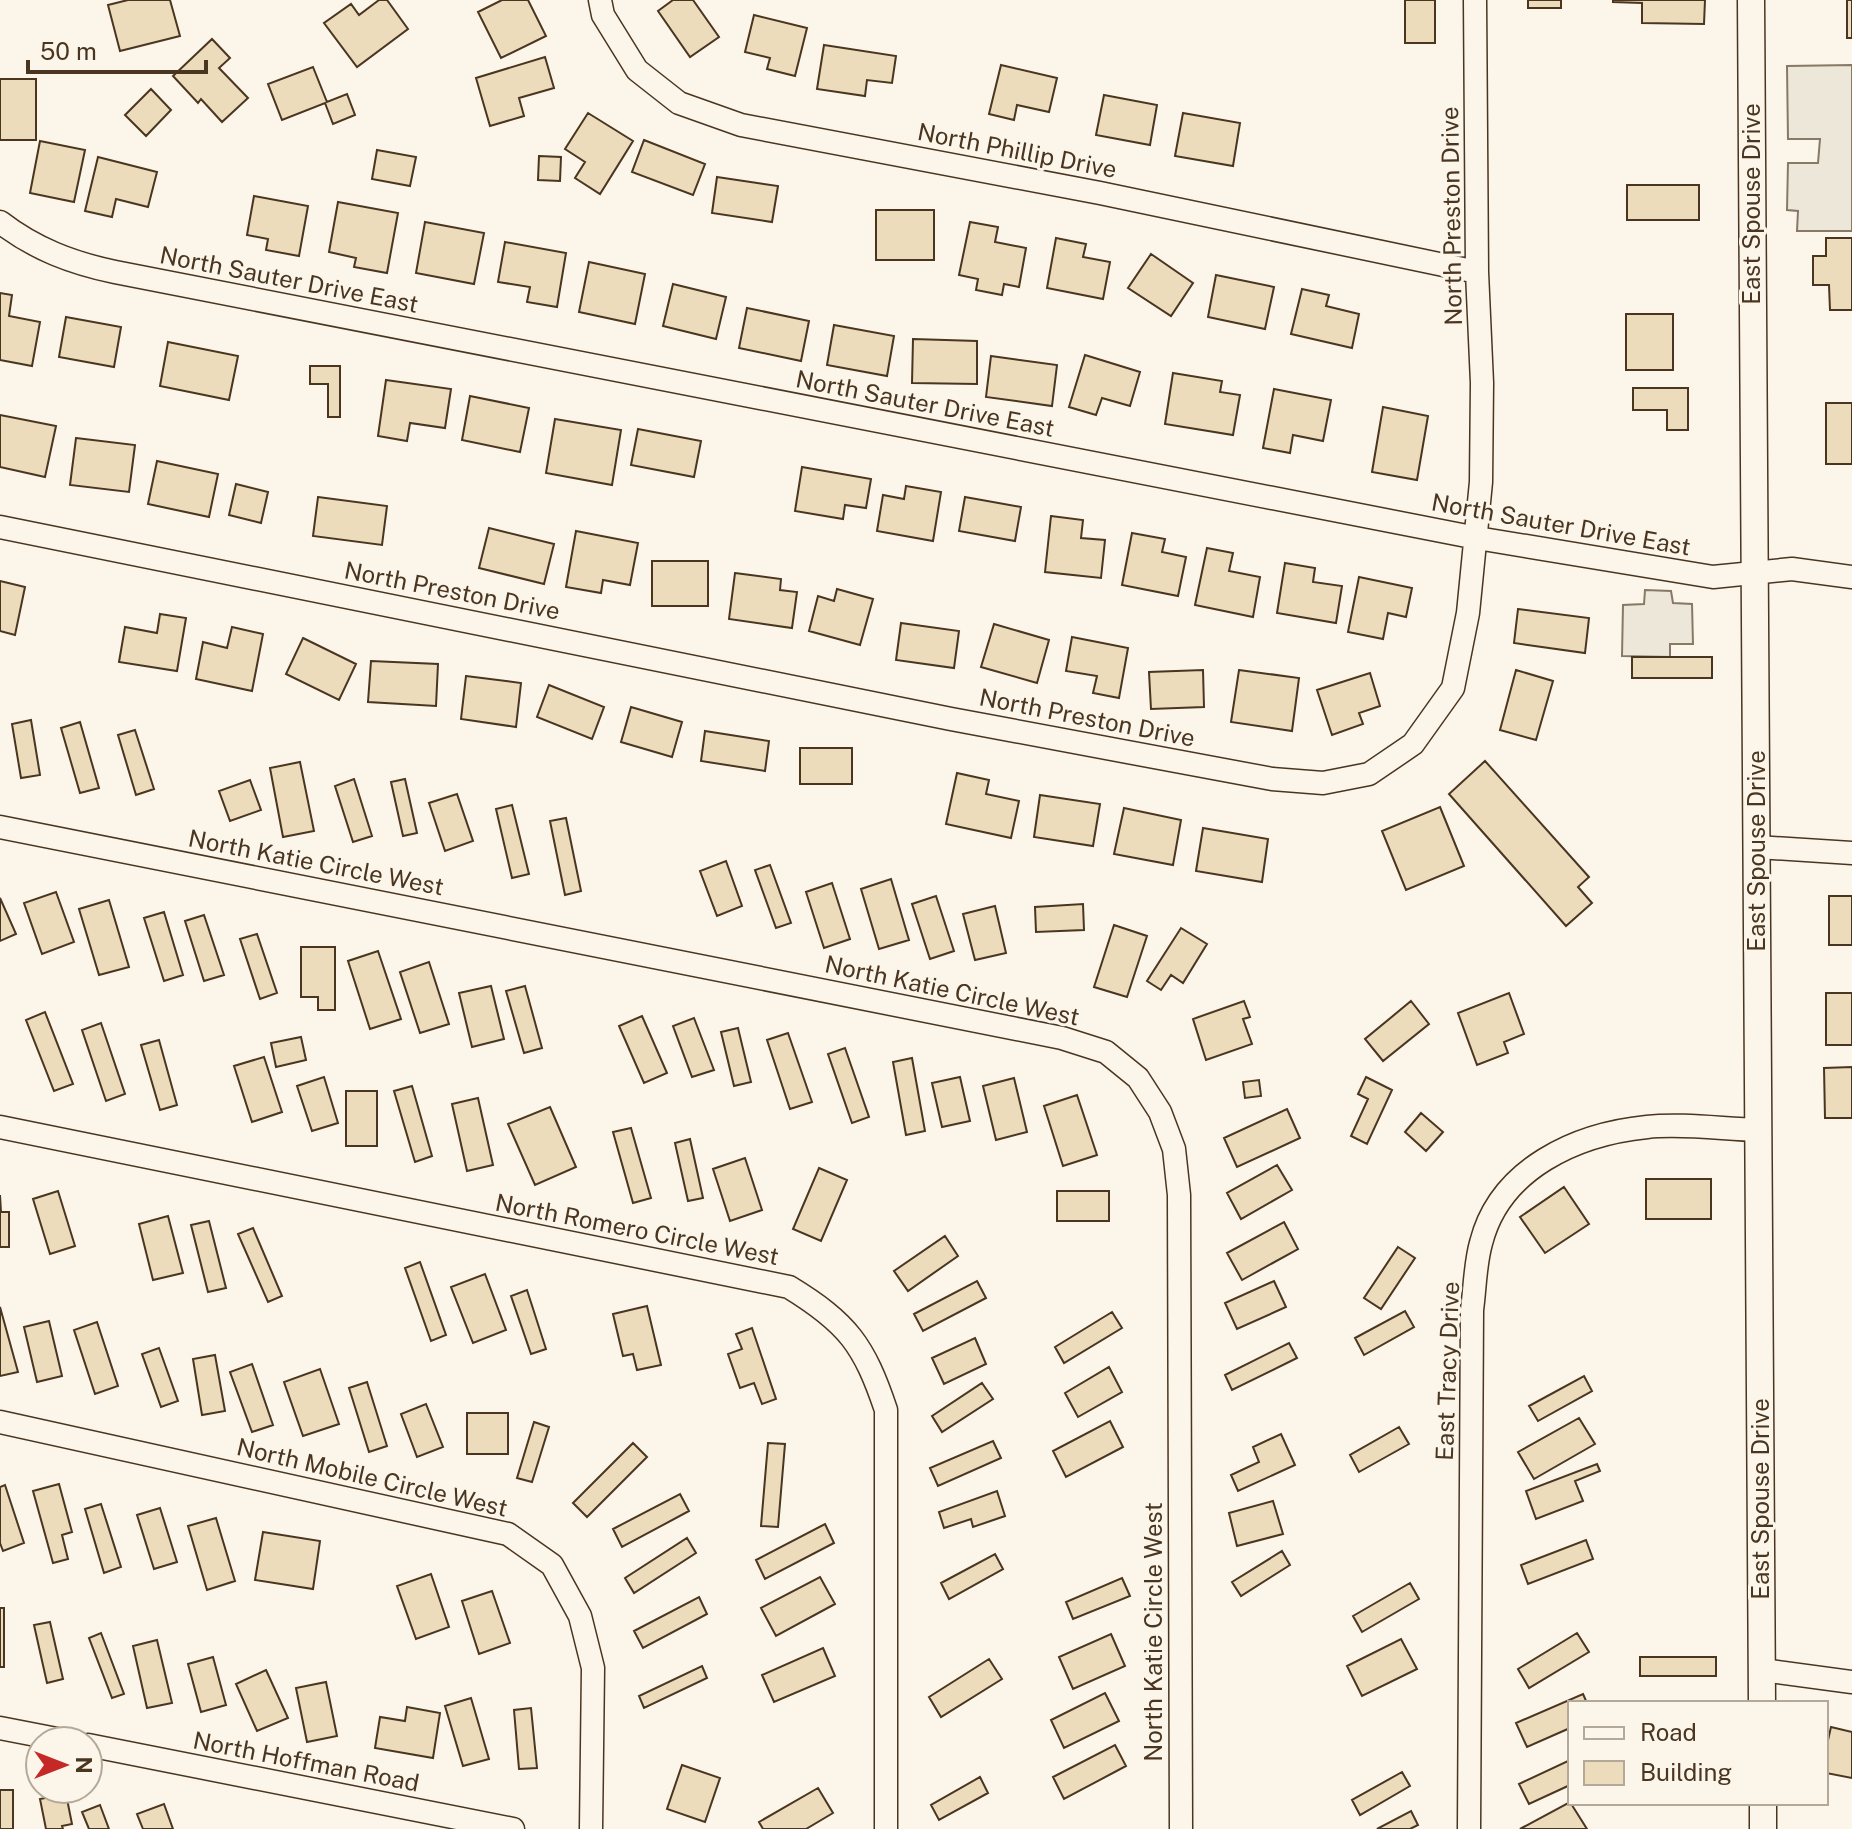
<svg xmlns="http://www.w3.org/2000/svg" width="1852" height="1829" font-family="'Public Sans',sans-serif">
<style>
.parking{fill:#ede7d9;stroke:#887966;stroke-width:2}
.building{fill:#ecdcbc;stroke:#4a3520;stroke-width:2}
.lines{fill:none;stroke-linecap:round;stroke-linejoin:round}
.minor-casing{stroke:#4a3520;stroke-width:25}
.tertiary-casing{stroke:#4a3520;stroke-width:29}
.minor{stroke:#fbf6e9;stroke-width:22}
.tertiary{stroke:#fbf6e9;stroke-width:26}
.labels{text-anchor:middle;stroke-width:6;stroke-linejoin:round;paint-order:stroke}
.street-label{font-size:24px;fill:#4a3520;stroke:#fbf6e9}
</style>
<rect width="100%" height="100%" fill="#fbf6e9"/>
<path class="parking" d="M1852,65V231H1797L1798,211L1787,210L1788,163H1818L1820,139H1788L1787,66Z
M1645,590L1671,591L1673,603L1692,604L1693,644H1670V657L1622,656L1623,605L1644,604Z"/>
<path class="building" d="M128,0H170L180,36L120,51L108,5Z
M379,0H387L408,29L357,67L324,23L351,4L359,15Z
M502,0H528L546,36L501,58L478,12Z
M673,0H693L719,37L690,57L658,11Z
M1405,0H1435V43H1405Z
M1528,0H1561V8H1528Z
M1613,0H1705L1704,24L1642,23V3L1613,2Z
M1847,0H1852V38H1847Z
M754,15L807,28L795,76L767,69L770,58L745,52Z
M212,39L230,58L219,68L248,98L222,122L201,99L198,103L173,76Z
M824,45L896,56L892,83L867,80L865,96L817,89Z
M545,57L554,88L519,98L524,116L490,126L476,78Z
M1001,65L1057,78L1049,112L1017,105L1014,120L989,114Z
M313,67L327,102L347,94L355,115L333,124L325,103L282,120L268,84Z
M0,79H36V140H0Z
M151,89L171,110L146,136L125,115Z
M1104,95L1157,105L1150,145L1096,135Z
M588,113L633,141L600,194L575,178L585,162L565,149Z
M1183,113L1240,123L1233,166L1175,156Z
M644,140L705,164L693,195L632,172Z
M40,141L85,150L74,202L30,193Z
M377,150L416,157L410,186L372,179Z
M539,156L561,157L560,181L538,180Z
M98,157L157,172L148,207L116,199L112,217L85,211Z
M717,177L778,186L772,222L712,213Z
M1627,185H1699V220H1627Z
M254,196L308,206L299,256L266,250L268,239L247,235Z
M338,202L398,213L387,273L354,267L356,258L329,252Z
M876,210H934V260H876Z
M425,222L484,233L474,284L416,273Z
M970,222L998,227L995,242L1026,248L1019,287L1004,284L1002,295L976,290L978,279L959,275Z
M1056,238L1086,244L1083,257L1110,262L1103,299L1047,288Z
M1826,238H1852V310H1830L1829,285H1813V256H1826Z
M505,242L566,253L557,307L527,302L530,287L498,282Z
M1151,254L1193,283L1171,316L1128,288Z
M589,262L645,274L635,324L579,312Z
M1216,275L1274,287L1265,329L1208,317Z
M673,284L726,297L716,339L663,326Z
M1302,289L1329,295L1326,306L1359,314L1352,348L1291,334Z
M0,293L12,295L9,316L40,322L32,366L0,360Z
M747,308L809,321L801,361L739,348Z
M1626,314H1673V370H1626Z
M66,317L121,327L114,367L59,357Z
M834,325L894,336L887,376L827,365Z
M913,339L977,341V384L912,383Z
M168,342L238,356L229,400L160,386Z
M1085,355L1140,372L1130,406L1102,398L1096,415L1069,407Z
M991,356L1057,365L1052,406L986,397Z
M310,366H340V417H328V384H310Z
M1173,373L1222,381L1220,392L1240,395L1233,435L1165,424Z
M386,380L451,389L445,428L410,423L407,441L378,436Z
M1633,388H1688V430H1667V410H1633Z
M1274,389L1331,400L1323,441L1293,435L1290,453L1263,448Z
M470,396L529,408L520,452L462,440Z
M1826,403H1852V464H1826Z
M1383,407L1428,416L1417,480L1372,472Z
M0,415L56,426L45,477L0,467Z
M555,419L621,430L612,485L546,473Z
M638,429L701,441L694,477L631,465Z
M76,438L135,445L129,492L70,485Z
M157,461L218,474L209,517L148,504Z
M802,467L871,479L866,508L845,505L843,519L795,511Z
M236,484L268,492L261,523L229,515Z
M906,486L941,492L933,541L877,531L883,495L904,499Z
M318,497L387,506L382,545L313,536Z
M965,497L1021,507L1015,541L959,531Z
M1051,516L1083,520L1081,538L1105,540L1101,578L1045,572Z
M489,528L554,544L544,584L479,568Z
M576,531L638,543L630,585L603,580L601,593L566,587Z
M1132,533L1165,539L1162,552L1186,557L1178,596L1122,585Z
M1207,548L1233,553L1229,571L1260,577L1253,617L1195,605Z
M652,561H708V606H652Z
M1285,563L1315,568L1313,582L1342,586L1336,623L1277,613Z
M735,573L781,579L780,590L797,592L792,628L729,619Z
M1359,577L1412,588L1406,617L1388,613L1383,639L1348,632Z
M0,581L25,587L15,635L0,631Z
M837,589L873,599L860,645L809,631L818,596L834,601Z
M1518,609L1589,618L1585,653L1514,643Z
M160,614L186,618L177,671L119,662L125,627L157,633Z
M901,623L959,631L954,668L896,660Z
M994,624L1049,640L1037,683L981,667Z
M232,627L263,634L252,691L196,679L203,642L227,648Z
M1072,637L1128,648L1119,698L1093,693L1097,676L1066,671Z
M303,638L356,664L339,700L286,674Z
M1632,657H1712V678H1632Z
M371,661L438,664L436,706L368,702Z
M1203,670L1204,707L1151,709L1149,672Z
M1239,670L1299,678L1292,731L1231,722Z
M1516,670L1553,681L1536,740L1500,730Z
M1370,673L1380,706L1359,713L1363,724L1332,735L1317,690Z
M466,676L521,683L516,727L461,719Z
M549,685L604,707L592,739L537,717Z
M631,707L682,722L672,757L621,742Z
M31,720L40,775L21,778L12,724Z
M80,722L99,788L80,793L61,728Z
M135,730L154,789L136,795L118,735Z
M705,731L769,741L765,771L701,761Z
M800,748H852V784H800Z
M1485,761L1589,877L1578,887L1592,903L1566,926L1449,794Z
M300,762L314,831L283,837L270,768Z
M957,773L989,780L986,794L1019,801L1011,838L946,824Z
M354,779L372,836L353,842L335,786Z
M405,779L417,833L403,836L391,782Z
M250,780L261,810L230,821L219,791Z
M457,794L473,841L445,851L429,803Z
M1040,795L1100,804L1093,846L1034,837Z
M512,805L529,874L512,878L496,809Z
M1440,807L1464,866L1406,890L1382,831Z
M1124,808L1181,820L1173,865L1114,854Z
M566,818L581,891L565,895L550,821Z
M1203,828L1268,839L1262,882L1196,871Z
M726,861L742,906L717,916L700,871Z
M770,865L791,923L776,928L755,870Z
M891,879L909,940L879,949L861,889Z
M832,883L850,939L824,948L806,892Z
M56,892L74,942L42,954L24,903Z
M936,896L954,951L930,959L912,904Z
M1829,896H1852V945H1829Z
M0,898L16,934L0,941Z
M109,900L129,967L99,975L79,909Z
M1083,904L1084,930L1036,932L1035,907Z
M995,906L1006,953L975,960L963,914Z
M164,912L183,975L164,981L144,918Z
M204,915L224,975L204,981L185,921Z
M1114,925L1147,936L1127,997L1094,987Z
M1181,928L1207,944L1183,983L1171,975L1161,990L1147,981Z
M257,934L277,993L260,999L240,939Z
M301,947H335V1010H318V997H301Z
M378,951L401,1019L370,1029L348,961Z
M429,962L449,1024L420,1033L400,972Z
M491,986L504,1039L472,1047L459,993Z
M525,986L542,1048L524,1053L506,991Z
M1509,993L1524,1034L1504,1042L1508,1053L1477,1065L1458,1013Z
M1826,993H1852V1045H1826Z
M1244,1001L1250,1017L1243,1019L1252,1044L1206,1060L1193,1019Z
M1411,1001L1429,1024L1383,1061L1365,1039Z
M45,1012L73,1084L54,1091L26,1020Z
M642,1016L667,1073L644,1083L619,1026Z
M694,1018L714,1070L692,1077L673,1026Z
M101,1023L125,1094L106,1101L82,1030Z
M738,1028L751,1082L734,1086L721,1032Z
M788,1033L812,1102L790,1109L767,1040Z
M301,1037L306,1060L276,1067L271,1043Z
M159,1040L177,1105L160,1110L141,1045Z
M845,1048L869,1117L852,1123L828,1054Z
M264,1057L282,1112L252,1122L234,1066Z
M912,1058L925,1131L906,1135L893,1062Z
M1852,1067V1118H1825L1824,1068Z
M324,1077L338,1123L312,1131L297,1086Z
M960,1077L970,1121L942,1127L932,1083Z
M1366,1077L1392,1090L1367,1144L1351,1136L1368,1099L1358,1094Z
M1014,1078L1027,1132L996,1140L983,1086Z
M1259,1080L1261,1096L1245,1098L1243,1082Z
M412,1086L432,1156L415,1162L394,1091Z
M346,1091H377V1146H346Z
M1077,1095L1097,1155L1063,1166L1044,1106Z
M478,1098L493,1165L467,1171L452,1104Z
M550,1107L576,1167L535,1185L508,1124Z
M1287,1109L1300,1138L1237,1167L1224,1138Z
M1421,1113L1443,1132L1426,1151L1405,1132Z
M631,1128L651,1198L633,1203L613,1132Z
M690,1139L703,1198L688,1201L675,1143Z
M745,1158L762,1210L730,1221L713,1169Z
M1277,1165L1292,1190L1241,1219L1227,1193Z
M819,1168L847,1180L821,1241L793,1229Z
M1646,1179H1711V1219H1646Z
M1564,1187L1589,1224L1545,1253L1520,1217Z
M58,1191L75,1246L50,1254L33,1199Z
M1057,1191H1109V1221H1057Z
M0,1195L1,1212H9V1247H0Z
M168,1216L183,1273L153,1280L139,1224Z
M209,1221L226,1288L208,1292L191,1225Z
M1284,1222L1298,1249L1242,1280L1227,1253Z
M253,1228L282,1296L268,1302L238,1234Z
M945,1236L958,1256L908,1291L894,1271Z
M1398,1247L1415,1258L1381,1309L1364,1298Z
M420,1262L446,1335L431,1341L405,1268Z
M485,1274L506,1330L473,1343L451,1287Z
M977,1281L986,1298L923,1331L914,1314Z
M1274,1281L1286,1307L1237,1329L1225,1303Z
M527,1290L546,1349L531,1354L511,1296Z
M647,1306L661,1365L637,1370L633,1354L623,1356L613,1314Z
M0,1307L18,1372L0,1376Z
M1405,1311L1414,1327L1364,1355L1355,1338Z
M1112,1312L1122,1328L1064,1363L1055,1347Z
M49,1321L62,1376L37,1382L24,1327Z
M97,1322L118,1386L95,1394L74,1330Z
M752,1328L776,1399L762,1404L754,1383L740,1388L728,1354L742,1349L736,1334Z
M975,1338L986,1364L944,1384L932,1358Z
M1289,1343L1297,1358L1232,1390L1225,1375Z
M159,1348L178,1401L161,1407L142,1354Z
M215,1355L225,1411L202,1415L193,1359Z
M252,1364L273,1425L252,1432L230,1372Z
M1109,1367L1122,1392L1078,1417L1065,1393Z
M320,1369L339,1424L303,1436L284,1382Z
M1584,1376L1592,1391L1538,1421L1529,1406Z
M367,1382L387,1446L369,1452L349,1388Z
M982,1383L993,1399L942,1432L932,1416Z
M426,1404L443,1447L417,1457L401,1414Z
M467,1413H508V1454H467Z
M1579,1418L1595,1444L1534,1479L1518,1452Z
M1110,1421L1123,1447L1066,1477L1053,1451Z
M534,1422L549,1427L532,1482L517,1478Z
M1399,1427L1409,1444L1359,1472L1350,1455Z
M1281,1434L1295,1465L1238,1491L1231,1475L1259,1462L1253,1447Z
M993,1441L1001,1458L938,1486L930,1468Z
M633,1443L647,1457L587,1517L573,1503Z
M768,1443L785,1444L778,1527L761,1526Z
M1597,1464L1600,1471L1575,1481L1583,1501L1536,1519L1526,1491Z
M59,1484L72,1532L62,1535L68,1559L53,1563L33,1491Z
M5,1485L24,1543L3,1551L0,1543V1487Z
M997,1491L1005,1516L973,1527L971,1519L944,1528L939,1512Z
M680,1494L689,1511L622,1547L613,1529Z
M1273,1501L1283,1534L1237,1546L1229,1513Z
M101,1504L121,1567L104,1573L85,1509Z
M160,1508L177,1562L154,1569L137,1515Z
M216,1518L235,1581L207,1590L188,1526Z
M825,1524L834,1543L765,1579L756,1560Z
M263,1532L320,1541L313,1589L255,1580Z
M687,1538L696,1553L634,1593L625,1578Z
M1586,1540L1593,1559L1528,1584L1521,1565Z
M1282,1551L1290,1565L1241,1596L1232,1582Z
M995,1554L1003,1569L949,1599L941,1583Z
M431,1574L449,1627L416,1639L397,1586Z
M820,1577L835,1604L776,1636L761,1608Z
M1122,1578L1130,1596L1073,1619L1066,1602Z
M1410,1583L1419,1599L1362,1632L1353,1616Z
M492,1591L510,1643L479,1654L462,1601Z
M699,1597L707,1614L643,1648L634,1631Z
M0,1608H4V1667H0Z
M50,1622L63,1679L47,1683L34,1625Z
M101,1633L124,1694L112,1698L89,1638Z
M1577,1633L1589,1652L1529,1688L1518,1669Z
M1111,1634L1125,1666L1073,1689L1059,1657Z
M1401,1639L1417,1669L1362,1696L1347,1666Z
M157,1640L172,1703L147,1708L133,1646Z
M823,1648L835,1676L774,1702L762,1675Z
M213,1657L226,1705L201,1712L188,1664Z
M1640,1657H1716V1676H1640Z
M989,1659L1002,1679L941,1717L929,1697Z
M702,1666L707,1678L644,1708L639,1696Z
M266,1670L288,1718L257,1731L236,1684Z
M326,1682L337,1736L307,1742L296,1688Z
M1105,1693L1119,1721L1064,1748L1051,1720Z
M1583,1694L1587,1703H1570V1728L1527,1747L1516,1723Z
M471,1698L489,1759L463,1766L445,1706Z
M407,1707L440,1713L433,1758L375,1748L380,1717L405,1721Z
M531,1708L537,1768L519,1769L514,1710Z
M1831,1727L1852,1732V1778L1826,1773V1749Z
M1115,1745L1126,1766L1064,1799L1053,1777Z
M1570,1760V1785L1529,1804L1519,1784Z
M682,1765L720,1778L705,1822L667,1809Z
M1402,1772L1410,1786L1360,1815L1352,1800Z
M980,1777L988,1793L939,1820L931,1805Z
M818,1788L833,1813L806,1829H763L759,1822Z
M0,1790H13V1829H0Z
M66,1794L72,1824L62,1826L63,1829H46L40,1799Z
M1570,1802L1587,1829H1520Z
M164,1804L173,1829H143L137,1814Z
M100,1805L109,1829H89L82,1812Z
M1411,1811L1418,1825L1410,1829H1377Z"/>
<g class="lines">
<defs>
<path id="minor" d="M600,0L603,15L637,70L679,103L741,125L1100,193L1477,272
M0,222C35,249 72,263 115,272L1477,538L1713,577L1792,569L1852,577
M0,527L951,719L1272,779L1323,783L1369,774L1413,744L1453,688L1468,613L1481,482L1482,383L1477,272L1475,0
M0,827L1062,1038L1106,1052L1138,1078L1160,1112L1174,1149L1179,1195L1181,1829
M1757,847L1852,853
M0,1127L789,1287C848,1323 864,1345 886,1410V1829
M0,1422L508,1534L552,1565L580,1616L593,1668L591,1829
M1762,1670L1852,1682
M0,1728L67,1741
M88,1745L513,1829
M1469,1829L1472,1310C1475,1288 1475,1264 1481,1243C1500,1168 1577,1134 1647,1127C1681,1123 1723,1129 1758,1130"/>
<path id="tertiary" d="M1751,0L1762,1703
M1763,1803V1829"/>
</defs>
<use href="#minor" class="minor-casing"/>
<use href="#tertiary" class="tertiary-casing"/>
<use href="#minor" class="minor"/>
<use href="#tertiary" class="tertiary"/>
</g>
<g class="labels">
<g class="street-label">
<text transform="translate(1017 151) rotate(11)" y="8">North Phillip Drive</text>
<text transform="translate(1752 204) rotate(-90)" y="8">East Spouse Drive</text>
<text transform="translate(1452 216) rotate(-91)" y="8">North Preston Drive</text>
<text transform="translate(289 280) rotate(11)" y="8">North Sauter Drive East</text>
<text transform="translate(925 404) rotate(11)" y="8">North Sauter Drive East</text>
<text transform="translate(1561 525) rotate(10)" y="8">North Sauter Drive East</text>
<text transform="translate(452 591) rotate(11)" y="8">North Preston Drive</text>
<text transform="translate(1087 718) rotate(11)" y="8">North Preston Drive</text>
<text transform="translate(1757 851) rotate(-90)" y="8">East Spouse Drive</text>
<text transform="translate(316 863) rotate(11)" y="8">North Katie Circle West</text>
<text transform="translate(952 991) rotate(12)" y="8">North Katie Circle West</text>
<text transform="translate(637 1230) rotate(11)" y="8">North Romero Circle West</text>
<text transform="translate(1448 1371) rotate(-88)" y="8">East Tracy Drive</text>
<text transform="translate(372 1478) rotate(13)" y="8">North Mobile Circle West</text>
<text transform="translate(1761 1499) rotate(-90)" y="8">East Spouse Drive</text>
<text transform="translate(1154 1632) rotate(-90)" y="8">North Katie Circle West</text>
<text transform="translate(306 1762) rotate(11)" y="8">North Hoffman Road</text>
</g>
</g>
<rect x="1568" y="1701" width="260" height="104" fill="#fbf6e9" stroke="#b4a999" stroke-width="2"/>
<rect x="1584" y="1727" width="40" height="12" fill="#fbf6e9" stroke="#b4a999" stroke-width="2"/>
<text x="1640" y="1741" font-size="24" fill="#4a3520">Road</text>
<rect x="1584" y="1761" width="40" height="24" fill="#ecdcbc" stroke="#b4a999" stroke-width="2"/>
<text x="1640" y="1781" font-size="24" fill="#4a3520">Building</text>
<g transform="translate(64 1765) rotate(90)"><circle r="38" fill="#fbf6e9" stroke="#b4a999" stroke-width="2"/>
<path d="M0-6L14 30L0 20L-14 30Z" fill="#c62828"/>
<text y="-12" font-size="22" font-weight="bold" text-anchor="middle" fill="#4a3520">N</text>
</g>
<path d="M28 60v12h178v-12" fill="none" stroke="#4a3520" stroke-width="4"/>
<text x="40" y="60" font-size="24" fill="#4a3520" stroke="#fbf6e9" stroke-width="6" paint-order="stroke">50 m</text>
</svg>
